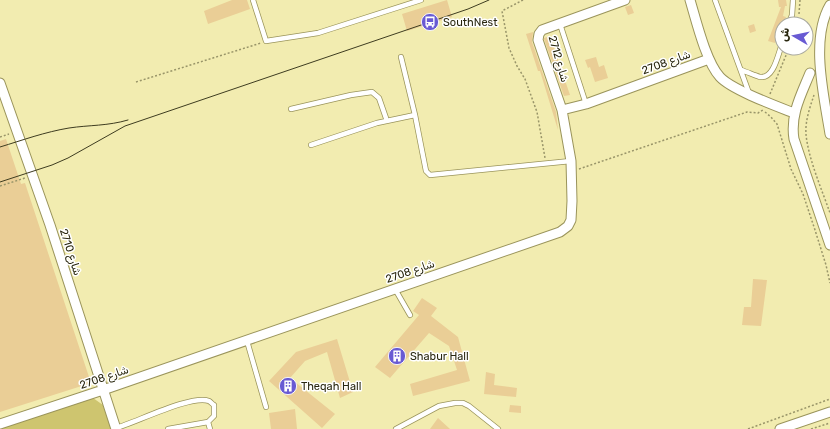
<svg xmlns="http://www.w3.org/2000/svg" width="830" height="429" font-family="Rubik,'Noto Sans Arabic',sans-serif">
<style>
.green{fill:#cec56f}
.building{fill:#eace96}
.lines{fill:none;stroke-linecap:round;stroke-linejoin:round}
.service-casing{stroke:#9a945b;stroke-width:6}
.minor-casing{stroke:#9a945b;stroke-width:11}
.path{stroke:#999569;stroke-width:1.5;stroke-dasharray:2 2;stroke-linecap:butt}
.service{stroke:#fff;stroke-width:4.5}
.minor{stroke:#fff;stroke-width:9}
.tram{stroke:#3e3c20;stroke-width:1}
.labels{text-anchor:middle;stroke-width:3;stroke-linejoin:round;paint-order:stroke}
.poi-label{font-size:11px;fill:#29270f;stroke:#fff;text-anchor:start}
.street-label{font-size:11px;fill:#29270f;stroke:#fff}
</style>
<rect width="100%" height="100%" fill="#f2ecb0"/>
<path class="green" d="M93,398L103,405L111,429H0L87,399Z"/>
<path class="building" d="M232,0H247L250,9L208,24L204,11Z
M447,0L452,17L407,31L402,14Z
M778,0H786L787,6H785L783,16L786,17L784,23L781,22L775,43L768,41L781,7H779Z
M631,5L634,13L628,15L625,7Z
M754,24L756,31L750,33L748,26Z
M533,32L532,42L556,112L558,130L540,71H538L526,34Z
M550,36L570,95L564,96L544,39V38Z
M596,57L599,67L604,65L608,78L595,82L590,67L588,68L585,60Z
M6,139L21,184L25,183L91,383L0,412V141Z
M753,279L767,280L761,326L742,325L744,307H751Z
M422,298L437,308L431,316L458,337L470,381L413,396L410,384L457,370L449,346L429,333L390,378L375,367L419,315L413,311Z
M337,339L353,392L340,398L327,352L305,361L290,378L335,414L322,428L269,381L296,352Z
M486,372L495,374L494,385L517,388L516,397L484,394Z
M510,405L521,406V413L509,412Z
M295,409L297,429H271L269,413Z
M438,418L450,429H430Z"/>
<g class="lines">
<defs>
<path id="service" d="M253,0L266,41L318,33L421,0
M715,0L749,93
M560,24L586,104
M789,24L792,15L793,0
M401,57L415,115L426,171L430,175L571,161
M741,70C747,72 754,75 760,77C774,79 778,54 782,44
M291,109L351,95L372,92L379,98L387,121
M311,145L377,123L415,115
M395,289L410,315
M247,341L266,407
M208,422L210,429
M116,428C135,423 192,394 209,401C211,402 212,404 214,405V416L208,422L168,429
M396,429L439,406L455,403H463L469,406L498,429"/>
<path id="minor" d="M690,0C696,20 706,62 720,77C732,90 776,106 794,113
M830,5C810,39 824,96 830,134
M810,73C801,95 790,115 794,139L830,245
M0,83L50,225L116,429
M562,110L586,104L709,59
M0,424L103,390L560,232L568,226L571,220L572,201L571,161L562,110L538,40L539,34L542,30L625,0
M780,429L830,412"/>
</defs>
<use href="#service" class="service-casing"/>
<use href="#minor" class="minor-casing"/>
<path class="path" d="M523,0L502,11L509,48L517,66L525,79L537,112L545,158
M799,14L800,0
M136,82L261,43
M770,94L789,48
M814,95C810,107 805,121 806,134C808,158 822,190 830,213
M765,112L771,117L777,124L791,169L803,194L815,230L826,265L830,283
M0,137L9,134
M579,169L747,112L758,113L763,110
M0,186L25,178
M748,429L830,399
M811,429L830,423"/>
<use href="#service" class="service"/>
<use href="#minor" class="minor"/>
<path class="tram" d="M0,147C23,140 45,132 69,128C89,125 108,126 128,120
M0,182L52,165L68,158L125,126L468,9L489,0"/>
</g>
<defs>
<symbol id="bus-disc" viewBox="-11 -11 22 22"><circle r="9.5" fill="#685ad3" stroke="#fff"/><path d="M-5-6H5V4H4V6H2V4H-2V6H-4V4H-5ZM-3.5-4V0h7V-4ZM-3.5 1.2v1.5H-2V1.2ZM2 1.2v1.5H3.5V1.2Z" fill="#fff"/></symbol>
<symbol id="building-disc" viewBox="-11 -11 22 22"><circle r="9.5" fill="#685ad3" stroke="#fff"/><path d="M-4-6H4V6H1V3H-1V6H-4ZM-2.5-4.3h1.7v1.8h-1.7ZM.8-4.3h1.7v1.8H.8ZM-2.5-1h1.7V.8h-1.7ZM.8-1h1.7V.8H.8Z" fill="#fff"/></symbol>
</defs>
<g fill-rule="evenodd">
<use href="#bus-disc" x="420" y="12" width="20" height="20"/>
<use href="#building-disc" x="387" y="346" width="20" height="20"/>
<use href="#building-disc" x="278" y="376" width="20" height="20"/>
</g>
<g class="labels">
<g class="poi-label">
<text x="443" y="26">SouthNest</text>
<text x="410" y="360">Shabur Hall</text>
<text x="301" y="390">Theqah Hall</text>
</g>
<g class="street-label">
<text transform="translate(559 59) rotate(74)" y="4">شارع 2712</text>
<text transform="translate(666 62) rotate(-20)" y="4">شارع 2708</text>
<text transform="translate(71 252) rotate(72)" y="4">شارع 2710</text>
<text transform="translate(410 271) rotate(-19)" y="4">شارع 2708</text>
<text transform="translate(104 377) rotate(-19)" y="4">شارع 2708</text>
</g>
</g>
<g transform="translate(794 36) rotate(279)"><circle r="19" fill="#ffffff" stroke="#a9a99f"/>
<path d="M0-3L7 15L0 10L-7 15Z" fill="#685ad3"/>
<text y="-6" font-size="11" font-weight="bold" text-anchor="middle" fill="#29270f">ش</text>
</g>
</svg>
